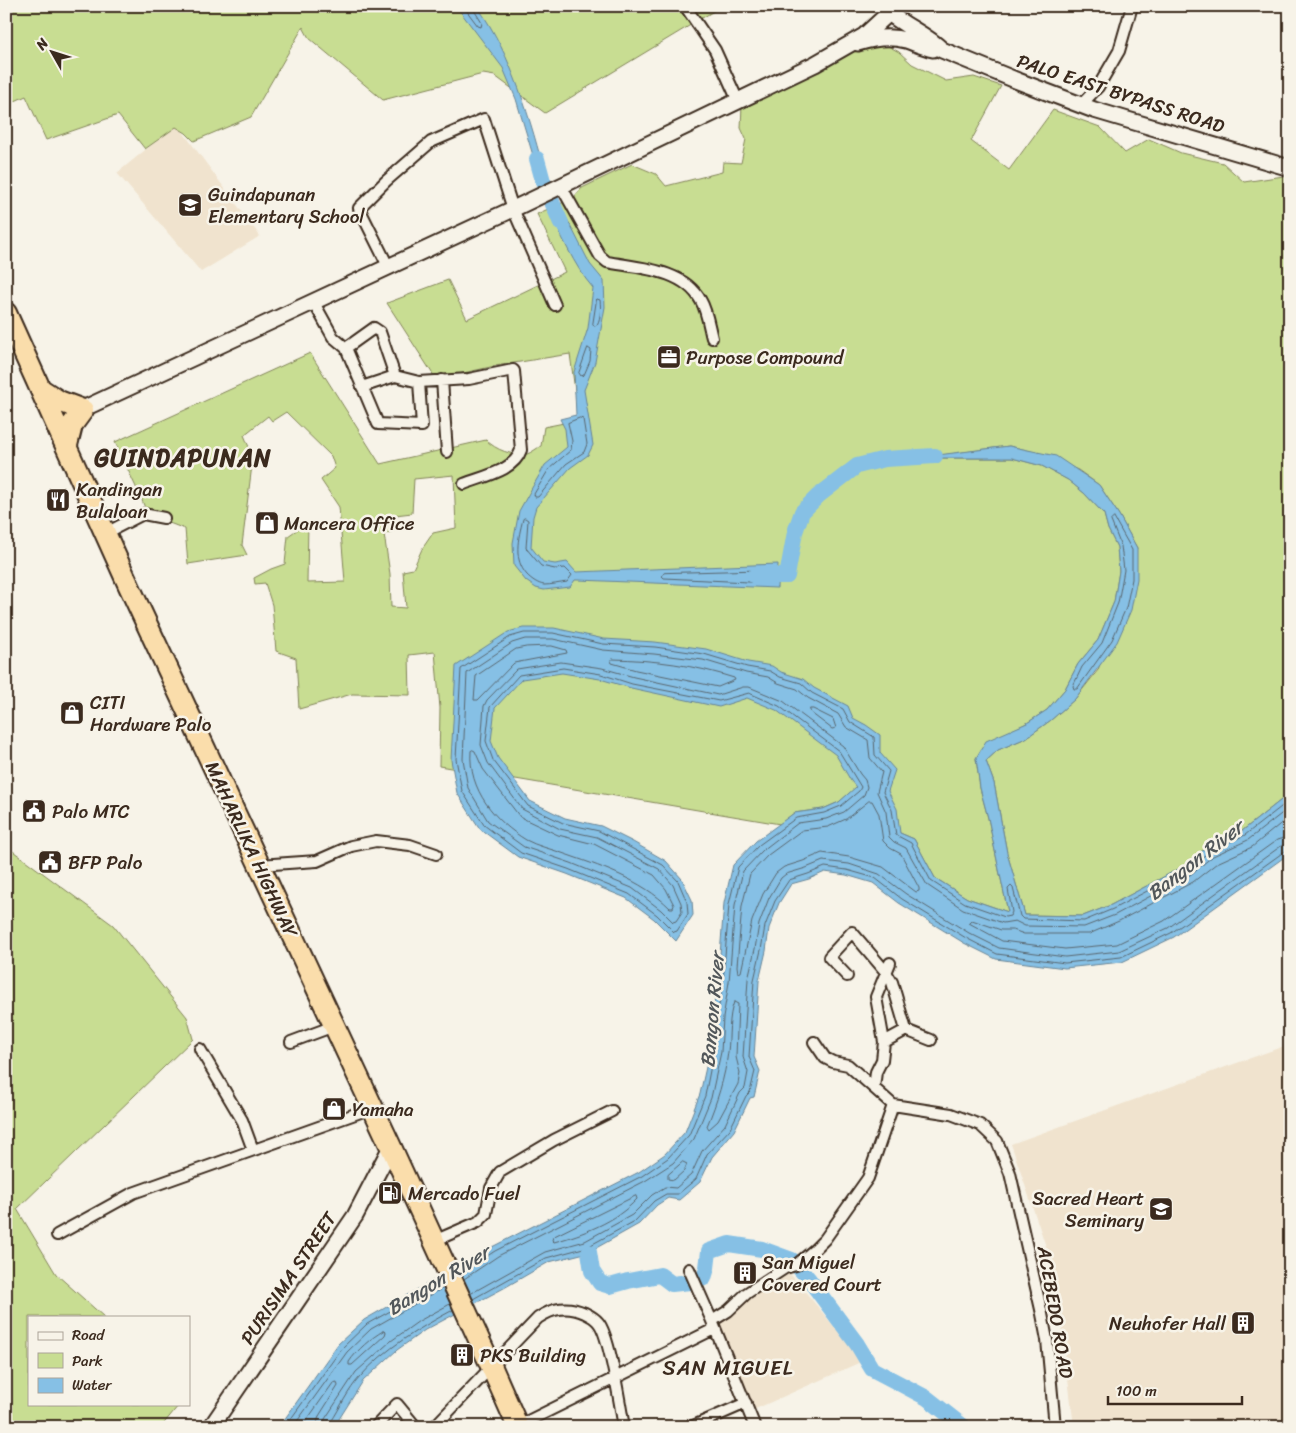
<svg xmlns="http://www.w3.org/2000/svg" width="1296" height="1433" font-family="Sriracha,sans-serif">
<style>
.built{fill:#f0e3ce}
.green{fill:#c8dd92;stroke:#828458;fill-rule:evenodd}
.water{fill:#86c0e5;stroke:#688495}
.lines{fill:none;stroke-linecap:round;stroke-linejoin:round}
.shore{stroke:#59666e;stroke-width:1}
.river{stroke:#86c0e5;stroke-width:16}
.street-casing{stroke:#3b2a1e;stroke-width:14}
.secondary-casing{stroke:#3b2a1e;stroke-width:19}
.highway-casing{stroke:#3b2a1e;stroke-width:24}
.street{stroke:#f7f3e8;stroke-width:10}
.secondary{stroke:#f7f3e8;stroke-width:15}
.highway{stroke:#faddab;stroke-width:20}
.labels{text-anchor:middle;stroke-width:5;stroke-linejoin:round;paint-order:stroke}
.street-label{font-size:19px;fill:#3b2a1e;stroke:#f7f3e8}
.poi-label{font-size:19px;fill:#3b2a1e;stroke:#f7f3e8;text-anchor:start}
.water-label{font-size:20px;font-style:italic;fill:#52575a;stroke:#f7f3e8}
.quarter-label{font-size:21px;letter-spacing:1px;fill:#3b2a1e;stroke:#f7f3e8}
.district-label{font-size:24px;font-weight:bold;letter-spacing:1px;fill:#3b2a1e;stroke:#f7f3e8}
</style>
<rect width="100%" height="100%" fill="#f7f3e8"/>
<filter id="ink" filterUnits="userSpaceOnUse"><feTurbulence type="fractalNoise" baseFrequency=".02" numOctaves="2"/><feDisplacementMap in="SourceGraphic" scale="10" xChannelSelector="R" yChannelSelector="G"/><feConvolveMatrix kernelMatrix="1 2 1 2 8 2 1 2 1" color-interpolation-filters="sRGB"/></filter>
<g filter="url(#ink)">
<path class="built" d="M177,124L260,236L201,272L117,173Z
M1290,1044V1427H1074L1055,1273L1011,1144Z
M787,1270L863,1361L751,1411L714,1323Z"/>
<path class="green" d="M6,6H722L545,113L495,76L483,74L383,100L309,38L303,27L251,117L194,141L186,133L176,127L145,149L118,115L46,140L26,96L6,105Z
M883,43L899,52L912,64L946,81L974,77L1001,86L971,141L1009,170L1053,110L1100,127L1125,153L1149,139L1181,153L1223,163L1244,182L1290,175V793L1242,831L1207,847L1184,866L1111,905L1083,916L1025,915L1007,853L994,783L986,761L998,750L1026,738L1051,720L1075,699L1098,670L1137,548L1119,515L1099,485L1078,470L1031,451L1009,446L919,458H1012L1042,466L1068,480L1084,493L1104,514L1108,529L1117,547L1119,571L1114,602L1098,640L1078,664L1065,689L1047,710L1027,723L1008,732L976,758L980,788L988,818L1008,912L967,898L935,878L914,839L900,833L857,787L839,802L823,809L794,813L780,824L439,766L440,708L435,652L409,655L410,695L352,694L299,709L296,658L276,651L272,605L265,583L255,584L254,578L271,569L285,564L288,536L308,522L307,583L345,582L339,507L321,480L335,468L331,456L286,412L272,421L268,416L244,435L253,457L242,545L247,555L188,564L185,529L164,521L149,519L142,500L115,442L310,353L380,464L486,440C496,450 512,456 527,454C531,453 537,448 541,446L544,427L579,420L570,354L495,366L436,379L387,303L448,280L467,319L565,272L537,214L573,198L582,188L632,164L656,174L666,186L722,172L723,162L741,163L746,139L741,128L742,105L865,44ZM454,475L456,528L433,533L422,549L413,569L403,571L406,608L391,607L390,574L384,534L394,531L395,515L412,513L414,479Z
M6,846L113,925L187,1017L193,1039L17,1209L56,1274L104,1317H29V1404H176L178,1406L161,1427H6Z"/>
<path class="water" d="M456,6H477C512,55 531,121 546,179L539,182L535,162L516,99L503,68Z
M558,201L590,264L604,281L605,307L595,362L584,390L593,445L588,455L570,468L536,507L533,517L531,547L543,562L555,564L567,562L576,572L778,564L777,588L579,580H575L570,587L544,590L536,588L526,581L514,566L513,543L519,511L533,486L545,465L567,447L565,429L560,419L576,415L574,372L588,328L593,288C573,265 561,234 547,206Z
M1009,446L1056,456L1099,485L1119,515L1137,548V579L1131,610L1117,642L1075,699L1051,720L1026,738L998,750L986,761L994,783L1007,853L1025,915L1083,916L1111,905L1184,866L1207,847L1242,831L1290,793V853L1174,937L1122,962L1065,968L996,959L964,943L899,903L873,883L846,875L825,872L809,879L791,884L779,903L769,928L766,951L759,981L754,1057L760,1071L754,1097L750,1098L734,1131L712,1157L700,1182L679,1200L668,1198L657,1205L639,1224L589,1252L549,1262L504,1288L425,1330L397,1350L363,1381L334,1427H279L338,1344L364,1320L430,1282L462,1267L492,1247L639,1172L665,1154L685,1132L700,1094L710,1049L712,1016L718,981L724,903L733,865L756,841L794,813L823,809L839,802L856,787L851,781L836,755L776,710L747,698L719,707L631,688L600,679L562,673L522,679L495,708L491,741L498,758L530,801L565,818L601,826L633,842L666,861L682,879L692,900L693,915L676,941L654,919L626,898L567,874L518,857L480,829L457,793L451,760L456,666L508,632L523,628H554L604,639L655,642L706,649L748,662L772,666L781,672L803,679L814,688L848,706L853,718L866,725L880,735V753L895,770L888,791L897,809L900,833L914,839L935,878L967,898L1008,912L988,818L980,788L976,758L986,741L1027,723L1047,710L1065,689L1078,664L1098,640L1114,602L1119,571L1117,547L1108,529L1104,514L1084,493L1068,480L1042,466L1012,458H914Z"/>
<g class="lines">
<path class="shore" d="M463,6L478,26L481,27L482,23L474,10L473,6
M597,299L600,300C601,308 601,322 595,327L593,324Z
M588,348L591,350L590,361L584,375L581,376L579,373Z
M580,418L583,419L587,444L584,452L566,464L538,497H535L534,494L549,469L571,450L572,441L568,423Z
M525,518L528,520L526,548L541,566L555,569L565,568L572,575L567,582C560,583 551,585 544,585C538,584 532,580 527,575C513,559 518,539 523,519Z
M1114,518L1132,550V579L1126,608L1112,640L1077,689H1074L1073,686L1082,667L1102,643L1118,603L1124,570L1121,546L1111,521Z
M770,570L772,572V581L770,583L664,578L662,576L664,573Z
M552,646L566,650L567,653L514,663L478,700H474L476,676L516,649L526,647Z
M613,659C655,660 694,665 734,678L735,680L718,687L636,670L612,663L611,661Z
M810,709H813L833,719L836,728L832,729L811,713Z
M473,750L475,751L483,769L520,817L558,835L594,844L654,875L666,889L674,905L673,908H670C641,879 599,866 562,853C551,849 537,846 526,840C495,821 468,790 471,751Z
M869,801H872L879,814L883,841L890,848L901,854L919,888V891L916,892L883,867L849,857L822,853L803,861L784,867L776,873L763,894L752,921L741,972L738,973L737,966L742,906L750,874L768,855L802,830L828,827L846,819Z
M1290,816L1252,847L1217,863L1193,882L1119,921L1089,934H1024L1013,930H1001L972,920L969,923L1002,941L1065,949L1117,944L1164,921L1277,840L1290,836
M734,1002L738,1004L736,1057L740,1073L738,1084L718,1121L709,1129L707,1126C717,1102 725,1077 728,1052C730,1036 728,1017 734,1002Z
M683,1162L687,1164L684,1171L674,1180L668,1179V1175Z
M636,1196L637,1199C616,1222 583,1234 554,1242L552,1240L553,1237Z
M461,1273L495,1251L642,1176L668,1158L689,1135L705,1096L714,1050L717,1017L723,982L729,904L738,867L759,845L796,818L824,813L841,806L859,791L861,787L839,751L779,706L749,693L719,701L632,684L601,674L563,668L519,675L490,707L486,741L493,760L528,806L563,823L599,831L663,865L678,881L687,902L688,914L677,931L674,932L657,915L629,894L568,869L521,853L484,825L462,791L456,759L461,669L510,637L524,633H553L603,644L655,647L704,654L747,667L770,671L780,677L801,683L812,693L843,709L850,722L874,737L875,755L889,771L883,792L892,810L896,835L911,843L931,881L965,903L1005,917L1010,916L1012,912L1008,889L1011,886L1013,888L1020,916L1023,919L1084,921L1113,909L1187,870L1210,851L1245,835L1290,800
M464,1279L498,1256L645,1181L673,1163L694,1139L711,1098L721,1052L723,1018L729,982L735,905L743,871L763,850L798,823L826,819L844,812L864,795L867,787L865,780L860,774L843,746L783,701L749,687H743L718,695L634,677L602,668L561,662L517,669L487,700L484,706L481,745L488,763L522,809L560,829L597,837L659,869L673,885L681,903L682,912L676,921L673,922L661,910L632,888L571,863L524,847L488,821L468,788L463,759L467,673L512,643L525,639H553L603,650L654,654L703,660L746,673L768,677L778,683L797,689L808,698L838,714L846,727L868,740L870,758L882,772L877,792L886,812L889,837L894,842L906,848L927,885L963,909L1003,923L1015,921L1025,926L1084,927L1115,915L1190,875L1213,856L1248,840L1290,807
M470,1294L545,1252L585,1241L632,1215L652,1195L665,1187L676,1188L691,1175L702,1151L725,1125L740,1093L745,1088L748,1072L743,1057L748,979L755,949L759,924L769,898L781,878L786,874L806,868L823,861L849,864L879,874L906,894L969,933L999,948L1065,957L1119,951L1168,928L1281,846L1290,843
M473,1299L546,1258L587,1247L635,1221L654,1201L666,1194H678L696,1179L707,1154L730,1129L746,1096L750,1092L755,1071L749,1057L754,980L761,950L765,926L775,901L789,880L808,874L825,867L847,870L875,878L902,899L966,938L997,954L1065,963L1121,957L1171,933L1285,851L1290,850
M383,1331L386,1332L385,1335L352,1365H349V1362C357,1350 371,1338 383,1331Z
M285,1427L342,1348L367,1324L441,1283
M293,1427L347,1352L371,1329L443,1288
M302,1427L333,1383L337,1382L338,1386L319,1416L316,1427
M324,1427L325,1419L356,1372L391,1341L419,1321L450,1304
M330,1427L331,1422C340,1408 348,1390 360,1377C384,1349 421,1327 453,1310"/>
<path class="river" d="M537,159L543,181L561,223
M755,576H787L795,532L802,512L818,496L857,466L885,459L935,456
M589,1252L592,1271L600,1283L610,1286L628,1281L660,1275L672,1284L690,1282L704,1278L707,1268L709,1251L729,1244L762,1249L792,1260L808,1278L857,1344L872,1369L927,1398L964,1427"/>
<defs>
<path id="street" d="M685,6L715,50L738,101
M1081,105L1098,87L1119,51L1132,6
M561,186L600,256L607,262C639,268 684,269 701,301C707,311 709,327 712,338
M388,266L359,208L386,181L431,142L484,119L513,209L555,305
M313,301L333,337L346,348L378,424L422,426L419,382L395,376L362,387
M346,348L374,328L380,332L395,376
M442,380L447,452
M419,382L469,379L513,370L514,371L521,450C514,471 484,476 464,484
M106,533L143,514L164,518
M259,865L317,861L351,846L376,841L410,845L436,854
M847,976L829,957L852,932L886,972L892,982L906,1030
M291,1042L334,1026
M814,1042L825,1058L833,1062L848,1065L893,1105
M884,1042L906,1030L931,1040
M200,1049L242,1120L253,1150
M874,1088L876,1072L882,1060L884,1042L876,997L890,963
M57,1235L133,1193L372,1108
M434,1241L478,1222L486,1214L491,1188L500,1172L554,1140L612,1111
M689,1269L712,1321
M375,1427L397,1404L416,1427
M434,1427L538,1318C553,1308 567,1305 585,1313C589,1315 595,1318 598,1322C610,1335 620,1406 624,1427
M516,1427L714,1329
M691,1427L746,1403
M755,1427L712,1321L728,1311L747,1293L785,1268L796,1265L814,1250L825,1239L868,1178L893,1105L951,1114L980,1125L997,1141L1010,1173L1042,1314L1047,1340L1055,1427"/>
<path id="secondary" d="M889,13C906,27 927,35 942,50L1018,81L1094,110L1290,168
M858,43C873,38 891,36 906,40C915,43 924,47 933,49
M74,413L513,209L815,64L864,36L889,13L895,6
M211,1427L355,1216L391,1147"/>
<path id="highway" d="M6,313L129,586L391,1147L492,1368L518,1427
M42,390L59,401L83,410L72,425L67,445"/>
</defs>
<use href="#street" class="street-casing"/>
<use href="#secondary" class="secondary-casing"/>
<use href="#highway" class="highway-casing"/>
<use href="#street" class="street"/>
<use href="#secondary" class="secondary"/>
<use href="#highway" class="highway"/>
</g>
</g>
<defs>
<symbol id="school-square" viewBox="-11 -11 22 22"><rect x="-9" y="-9" width="18" height="18" rx="4" fill="#3b2a1e" stroke="#f7f3e8"/><path d="M0-5L7-2L0 1L-7-2ZM-4 1L0 2.5L4 1V4Q0 6-4 4Z" fill="#fff"/></symbol>
<symbol id="office-square" viewBox="-11 -11 22 22"><rect x="-9" y="-9" width="18" height="18" rx="4" fill="#3b2a1e" stroke="#f7f3e8"/><path d="M-6-3h4V-5.5h4V-3h4V5H-6ZM-1-4.5V-3h2v-1.5ZM-6 0V1H6V0Z" fill="#fff"/></symbol>
<symbol id="restaurant-square" viewBox="-11 -11 22 22"><rect x="-9" y="-9" width="18" height="18" rx="4" fill="#3b2a1e" stroke="#f7f3e8"/><path d="M-5-6h1v4h1v-4h1v4h1v-4h1v5L-1.5 .5V6h-2V.5L-5-1ZM5-6V6H3V1.5H1.5Q1.5-4 5-6Z" fill="#fff"/></symbol>
<symbol id="shop-square" viewBox="-11 -11 22 22"><rect x="-9" y="-9" width="18" height="18" rx="4" fill="#3b2a1e" stroke="#f7f3e8"/><path d="M-5-2.5h2.3a2.7 3.5 0 0 1 5.4 0H5L5.5 6h-11ZM-1.5-2.5h3a1.5 2.3 0 0 0-3 0Z" fill="#fff"/></symbol>
<symbol id="civic-square" viewBox="-11 -11 22 22"><rect x="-9" y="-9" width="18" height="18" rx="4" fill="#3b2a1e" stroke="#f7f3e8"/><path d="M-.6-6.5H3V-4.5H.6V-3L4-1V1h2V6H-6V1h2V-1L-.6-3ZM-1.2 2.5V6h2.4V2.5Z" fill="#fff"/></symbol>
<symbol id="fuel-square" viewBox="-11 -11 22 22"><rect x="-9" y="-9" width="18" height="18" rx="4" fill="#3b2a1e" stroke="#f7f3e8"/><path d="M-5.5-6h7V0h2V4h1.3V-2.5L3-4.5l.8-.8L6-3V5H2.5V1h-1V6h-7ZM-4.2-4.7v3.2H.2V-4.7Z" fill="#fff"/></symbol>
<symbol id="building-square" viewBox="-11 -11 22 22"><rect x="-9" y="-9" width="18" height="18" rx="4" fill="#3b2a1e" stroke="#f7f3e8"/><path d="M-4-6H4V6H1V3H-1V6H-4ZM-2.5-4.3h1.7v1.8h-1.7ZM.8-4.3h1.7v1.8H.8ZM-2.5-1h1.7V.8h-1.7ZM.8-1h1.7V.8H.8Z" fill="#fff"/></symbol>
</defs>
<g fill-rule="evenodd">
<use href="#school-square" x="176" y="191" width="28" height="28"/>
<use href="#office-square" x="655" y="343" width="28" height="28"/>
<use href="#restaurant-square" x="44" y="486" width="28" height="28"/>
<use href="#shop-square" x="253" y="509" width="28" height="28"/>
<use href="#shop-square" x="58" y="699" width="28" height="28"/>
<use href="#civic-square" x="20" y="797" width="28" height="28"/>
<use href="#civic-square" x="36" y="848" width="28" height="28"/>
<use href="#shop-square" x="320" y="1095" width="28" height="28"/>
<use href="#fuel-square" x="376" y="1179" width="28" height="28"/>
<use href="#school-square" x="1147" y="1195" width="28" height="28"/>
<use href="#building-square" x="731" y="1259" width="28" height="28"/>
<use href="#building-square" x="1229" y="1309" width="28" height="28"/>
<use href="#building-square" x="448" y="1341" width="28" height="28"/>
</g>
<g class="labels">
<g class="street-label">
<text transform="translate(1121 93) rotate(18)" y="7">PALO EAST BYPASS ROAD</text>
<text transform="translate(252 849) rotate(65)" y="7">MAHARLIKA HIGHWAY</text>
<text transform="translate(288 1278) rotate(-56)" y="7">PURISIMA STREET</text>
<text transform="translate(1056 1312) rotate(80)" y="7">ACEBEDO ROAD</text>
</g>
<g class="poi-label">
<text x="208" y="201">Guindapunan<tspan x="208" dy="22">Elementary School</tspan></text>
<text x="686" y="364">Purpose Compound</text>
<text x="76" y="496">Kandingan<tspan x="76" dy="22">Bulaloan</tspan></text>
<text x="284" y="530">Mancera Office</text>
<text x="90" y="709">CITI<tspan x="90" dy="22">Hardware Palo</tspan></text>
<text x="52" y="818">Palo MTC</text>
<text x="68" y="869">BFP Palo</text>
<text x="352" y="1116">Yamaha</text>
<text x="408" y="1200">Mercado Fuel</text>
<text x="1144" y="1205" text-anchor="end">Sacred Heart<tspan x="1144" dy="22">Seminary</tspan></text>
<text x="762" y="1269">San Miguel<tspan x="762" dy="22">Covered Court</tspan></text>
<text x="1226" y="1330" text-anchor="end">Neuhofer Hall</text>
<text x="480" y="1362">PKS Building</text>
</g>
<g class="water-label">
<text transform="translate(1195 860) rotate(-38)" y="7">Bangon River</text>
<text transform="translate(712 1010) rotate(-85)" y="7">Bangon River</text>
<text transform="translate(438 1280) rotate(-31)" y="7">Bangon River</text>
</g>
<g class="quarter-label">
<text x="728" y="1375">SAN MIGUEL</text>
</g>
<g class="district-label">
<text x="183" y="466">GUINDAPUNAN</text>
</g>
</g>
<rect width="1296" height="1433" fill="none" stroke="#f7f3e8" stroke-width="25"/>
<rect x="12" y="12" width="1271" height="1408" fill="none" stroke="#3b2a1e" stroke-width="2" filter="url(#ink)"/>
<rect x="28" y="1316" width="162" height="90" fill="#f7f3e8" stroke="#aca397"/>
<rect x="38" y="1332" width="25" height="8" fill="#f7f3e8" stroke="#aca397"/>
<text x="72" y="1340" font-size="15" fill="#3b2a1e">Road</text>
<rect x="38" y="1353" width="25" height="15" fill="#c8dd92" stroke="#aca397"/>
<text x="72" y="1366" font-size="15" fill="#3b2a1e">Park</text>
<rect x="38" y="1378" width="25" height="15" fill="#86c0e5" stroke="#aca397"/>
<text x="72" y="1390" font-size="15" fill="#3b2a1e">Water</text>
<g transform="translate(52 52) rotate(309)" stroke="#f7f3e8" stroke-width="4" paint-order="stroke">
<path d="M0-4L9 19L0 12L-9 19Z" fill="#3b2a1e"/>
<text y="-8" font-size="14" font-weight="bold" text-anchor="middle" fill="#3b2a1e">N</text>
</g>
<path d="M1108 1396v8h134v-8" fill="none" stroke="#3b2a1e" stroke-width="2.5"/>
<text x="1116" y="1396" font-size="15" fill="#3b2a1e" stroke="#f7f3e8" stroke-width="4" paint-order="stroke">100 m</text>
</svg>
